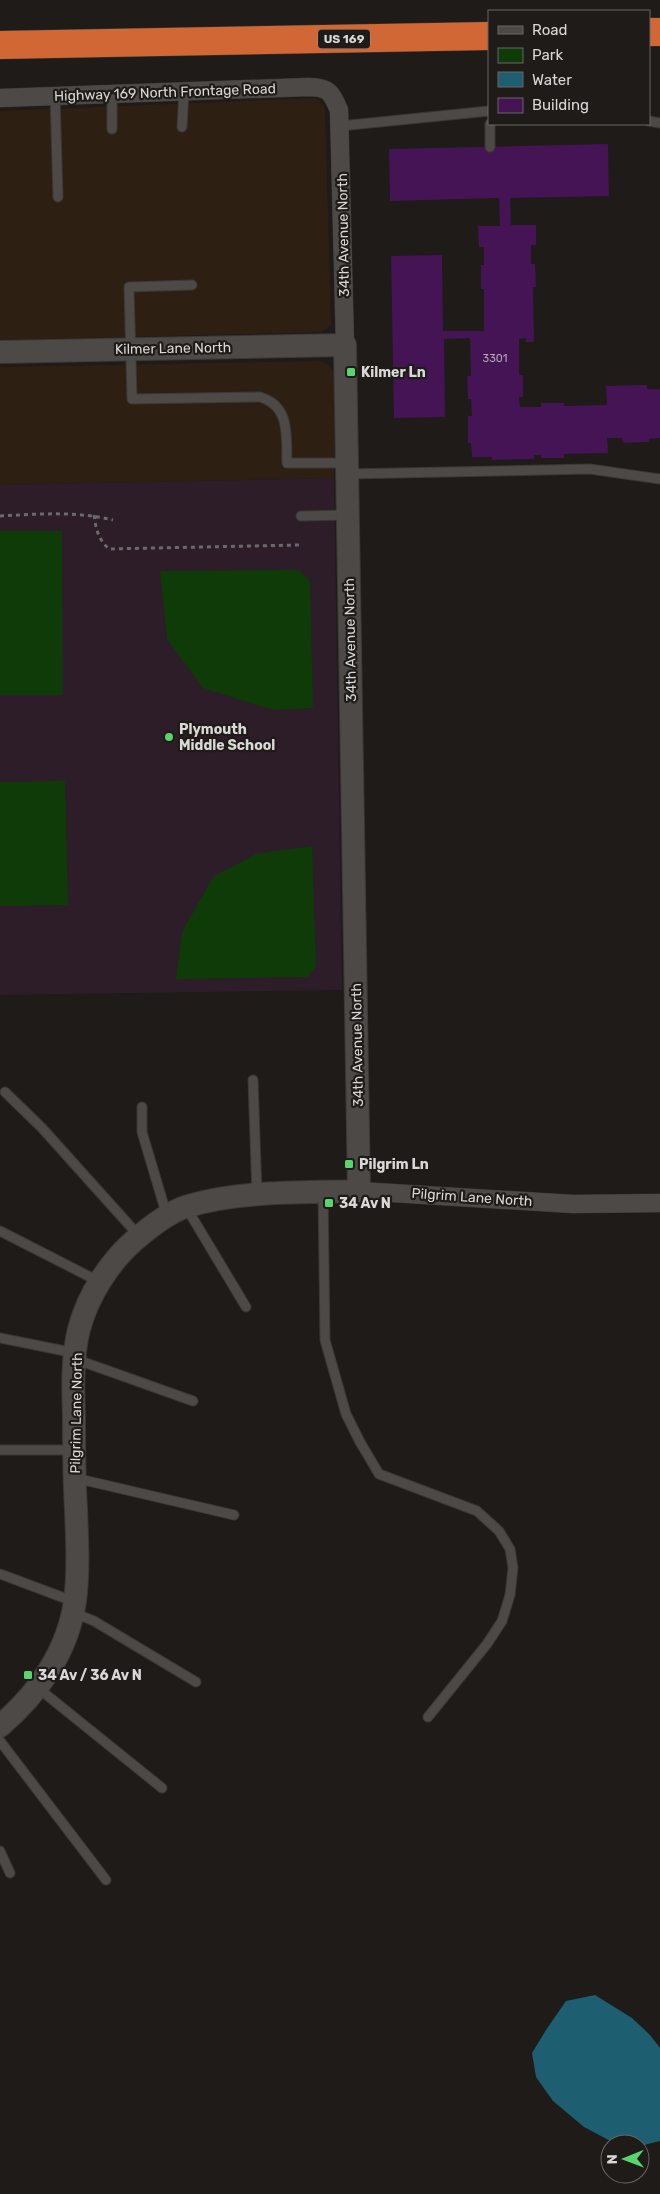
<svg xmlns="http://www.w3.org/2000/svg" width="660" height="2194" font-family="Rubik,sans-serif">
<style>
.commercial{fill:#2d2013}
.education{fill:#2c1d28}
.green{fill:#0f3b08}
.water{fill:#1d5f70}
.building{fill:#441455}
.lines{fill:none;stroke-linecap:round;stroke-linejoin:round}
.service-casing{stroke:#3a3836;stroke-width:11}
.minor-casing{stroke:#3a3836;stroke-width:19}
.tertiary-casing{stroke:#3a3836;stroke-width:24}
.motorway-casing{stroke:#3a3836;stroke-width:29}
.path{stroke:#6c6a67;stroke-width:3;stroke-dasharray:4 4;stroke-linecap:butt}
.service{stroke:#4d4946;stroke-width:9}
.minor{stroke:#4d4946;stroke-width:18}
.tertiary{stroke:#4d4946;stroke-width:22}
.motorway{stroke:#d06734;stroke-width:28}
.poi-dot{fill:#59d56f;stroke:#1e1b18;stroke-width:2}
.labels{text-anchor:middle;stroke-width:4.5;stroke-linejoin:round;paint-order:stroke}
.number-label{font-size:11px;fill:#b4a7b6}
.shield{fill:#1e1b18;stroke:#a29f9d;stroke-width:1}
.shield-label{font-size:12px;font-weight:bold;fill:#dad8d6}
.street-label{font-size:14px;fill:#dad8d6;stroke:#1e1b18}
.poi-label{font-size:14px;font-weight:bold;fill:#dad8d6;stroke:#1e1b18;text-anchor:start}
</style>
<rect width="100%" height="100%" fill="#1e1b18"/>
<path class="commercial" d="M314,98L320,101L325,108L331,324L328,328L322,332L0,340V111Z
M320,361L329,366L334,371V478L0,485V367Z"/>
<path class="education" d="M334,478L342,990L0,995V485Z"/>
<path class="green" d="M0,531H62L63,695H0Z
M299,570L310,581L313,708L273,710L203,688L167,639L160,571Z
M65,781L68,905L0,906V782Z
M312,846L316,966L308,977L176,979L182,932L213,877L256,854Z"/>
<path class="water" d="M595,1995L632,2018L650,2035L660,2048V2141L640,2146V2144H616L584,2127L553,2101L536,2077L532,2053L546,2030L566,2001Z"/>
<path class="building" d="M608,144L609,196L510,198L511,225H536V245H531V264H535L536,287H533L534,342H526V338L519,339V375H523V397H519L520,407H541V403H564V406L607,405L606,386L647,385V389H660V438L649,439V442L623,443L622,438H607L608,453L564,454V458H541V455H534V459L492,460V457H472L471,443H468V416H472L471,399H468L467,376H471L470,338L444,339L445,417L394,418L391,256L442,255L443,331H484V289H481V265H484V247H479L478,226H500L499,198L390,201L389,149Z"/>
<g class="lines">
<defs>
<path id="service" d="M112,94V129
M55,96L58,197
M649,121L660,123
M490,124V147
M340,126L489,111
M182,127L184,91
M192,285L129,287L132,399L260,397C291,406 286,437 287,463H347
M347,474L590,469L660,479
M301,516L348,515
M253,1080L257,1195
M5,1092L42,1128L139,1236
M142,1107V1132L167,1216
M323,1192L325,1340L346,1414L360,1442L379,1474L477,1511L499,1531L510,1549L513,1568L510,1595L502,1621L487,1644L428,1717
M186,1207L246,1307
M0,1231L100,1282
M0,1338L75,1353
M75,1359L193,1401
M0,1450H74
M75,1478L234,1515
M0,1574L75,1602
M72,1612L94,1621L196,1682
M38,1688L162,1788
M0,1741L106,1880
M0,1851L10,1873"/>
<path id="minor" d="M0,98L308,87C329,87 331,92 339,110L345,345
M359,1191L573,1204L660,1203"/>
<path id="tertiary" d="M0,352L345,345L359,1191C303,1193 242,1190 188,1206C169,1212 151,1226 136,1239C110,1261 88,1295 79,1329C72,1357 73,1388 74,1417C74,1447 74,1478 76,1509C77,1539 79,1570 75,1601C68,1651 38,1694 0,1726"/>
<path id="motorway" d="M649,32H660
M0,45L489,36"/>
</defs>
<use href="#service" class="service-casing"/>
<use href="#minor" class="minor-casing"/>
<use href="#tertiary" class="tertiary-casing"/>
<use href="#motorway" class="motorway-casing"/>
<path class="path" d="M94,515C96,529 98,539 109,549L299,545
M0,516C38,514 76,511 113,520"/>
<use href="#service" class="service"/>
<use href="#minor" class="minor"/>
<use href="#tertiary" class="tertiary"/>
<use href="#motorway" class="motorway"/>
</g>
<g class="poi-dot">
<rect x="346" y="367" width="10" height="10" rx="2.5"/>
<circle cx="169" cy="737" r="5"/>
<rect x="344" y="1159" width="10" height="10" rx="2.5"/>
<rect x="324" y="1198" width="10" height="10" rx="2.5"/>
<rect x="23" y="1670" width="10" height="10" rx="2.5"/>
</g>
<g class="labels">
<g class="number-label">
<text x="495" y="362">3301</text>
</g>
<rect class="shield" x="318" y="29.5" width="52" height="19" rx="4"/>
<g class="shield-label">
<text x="344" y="43">US 169</text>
</g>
<g class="street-label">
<text transform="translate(165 92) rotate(-2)" y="5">Highway 169 North Frontage Road</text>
<text transform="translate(343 235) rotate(-91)" y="5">34th Avenue North</text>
<text transform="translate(173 348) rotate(-1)" y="5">Kilmer Lane North</text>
<text transform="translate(350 640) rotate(-91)" y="5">34th Avenue North</text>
<text transform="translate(357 1045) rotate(-91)" y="5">34th Avenue North</text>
<text transform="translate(472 1197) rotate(4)" y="5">Pilgrim Lane North</text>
<text transform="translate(76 1413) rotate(-89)" y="5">Pilgrim Lane North</text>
</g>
<g class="poi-label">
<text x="361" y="377">Kilmer Ln</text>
<text x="179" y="734">Plymouth<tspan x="179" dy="16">Middle School</tspan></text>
<text x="359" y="1169">Pilgrim Ln</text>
<text x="339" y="1208">34 Av N</text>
<text x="38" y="1680">34 Av / 36 Av N</text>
</g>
</g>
<rect x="488" y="10" width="162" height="115" fill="#1e1b18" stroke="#696764"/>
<rect x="498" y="26" width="25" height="8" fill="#4d4946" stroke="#696764"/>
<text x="532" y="35" font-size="15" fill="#dad8d6">Road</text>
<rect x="498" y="48" width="25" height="15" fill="#0f3b08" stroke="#696764"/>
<text x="532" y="60" font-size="15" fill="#dad8d6">Park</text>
<rect x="498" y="72" width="25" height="15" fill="#1d5f70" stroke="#696764"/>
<text x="532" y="85" font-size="15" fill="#dad8d6">Water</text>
<rect x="498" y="98" width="25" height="15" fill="#441455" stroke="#696764"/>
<text x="532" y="110" font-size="15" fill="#dad8d6">Building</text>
<g transform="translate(625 2159) rotate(269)"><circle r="24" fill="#1e1b18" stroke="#696764"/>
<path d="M0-4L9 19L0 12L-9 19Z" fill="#59d56f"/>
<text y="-8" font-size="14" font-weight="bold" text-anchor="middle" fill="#dad8d6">N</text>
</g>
</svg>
